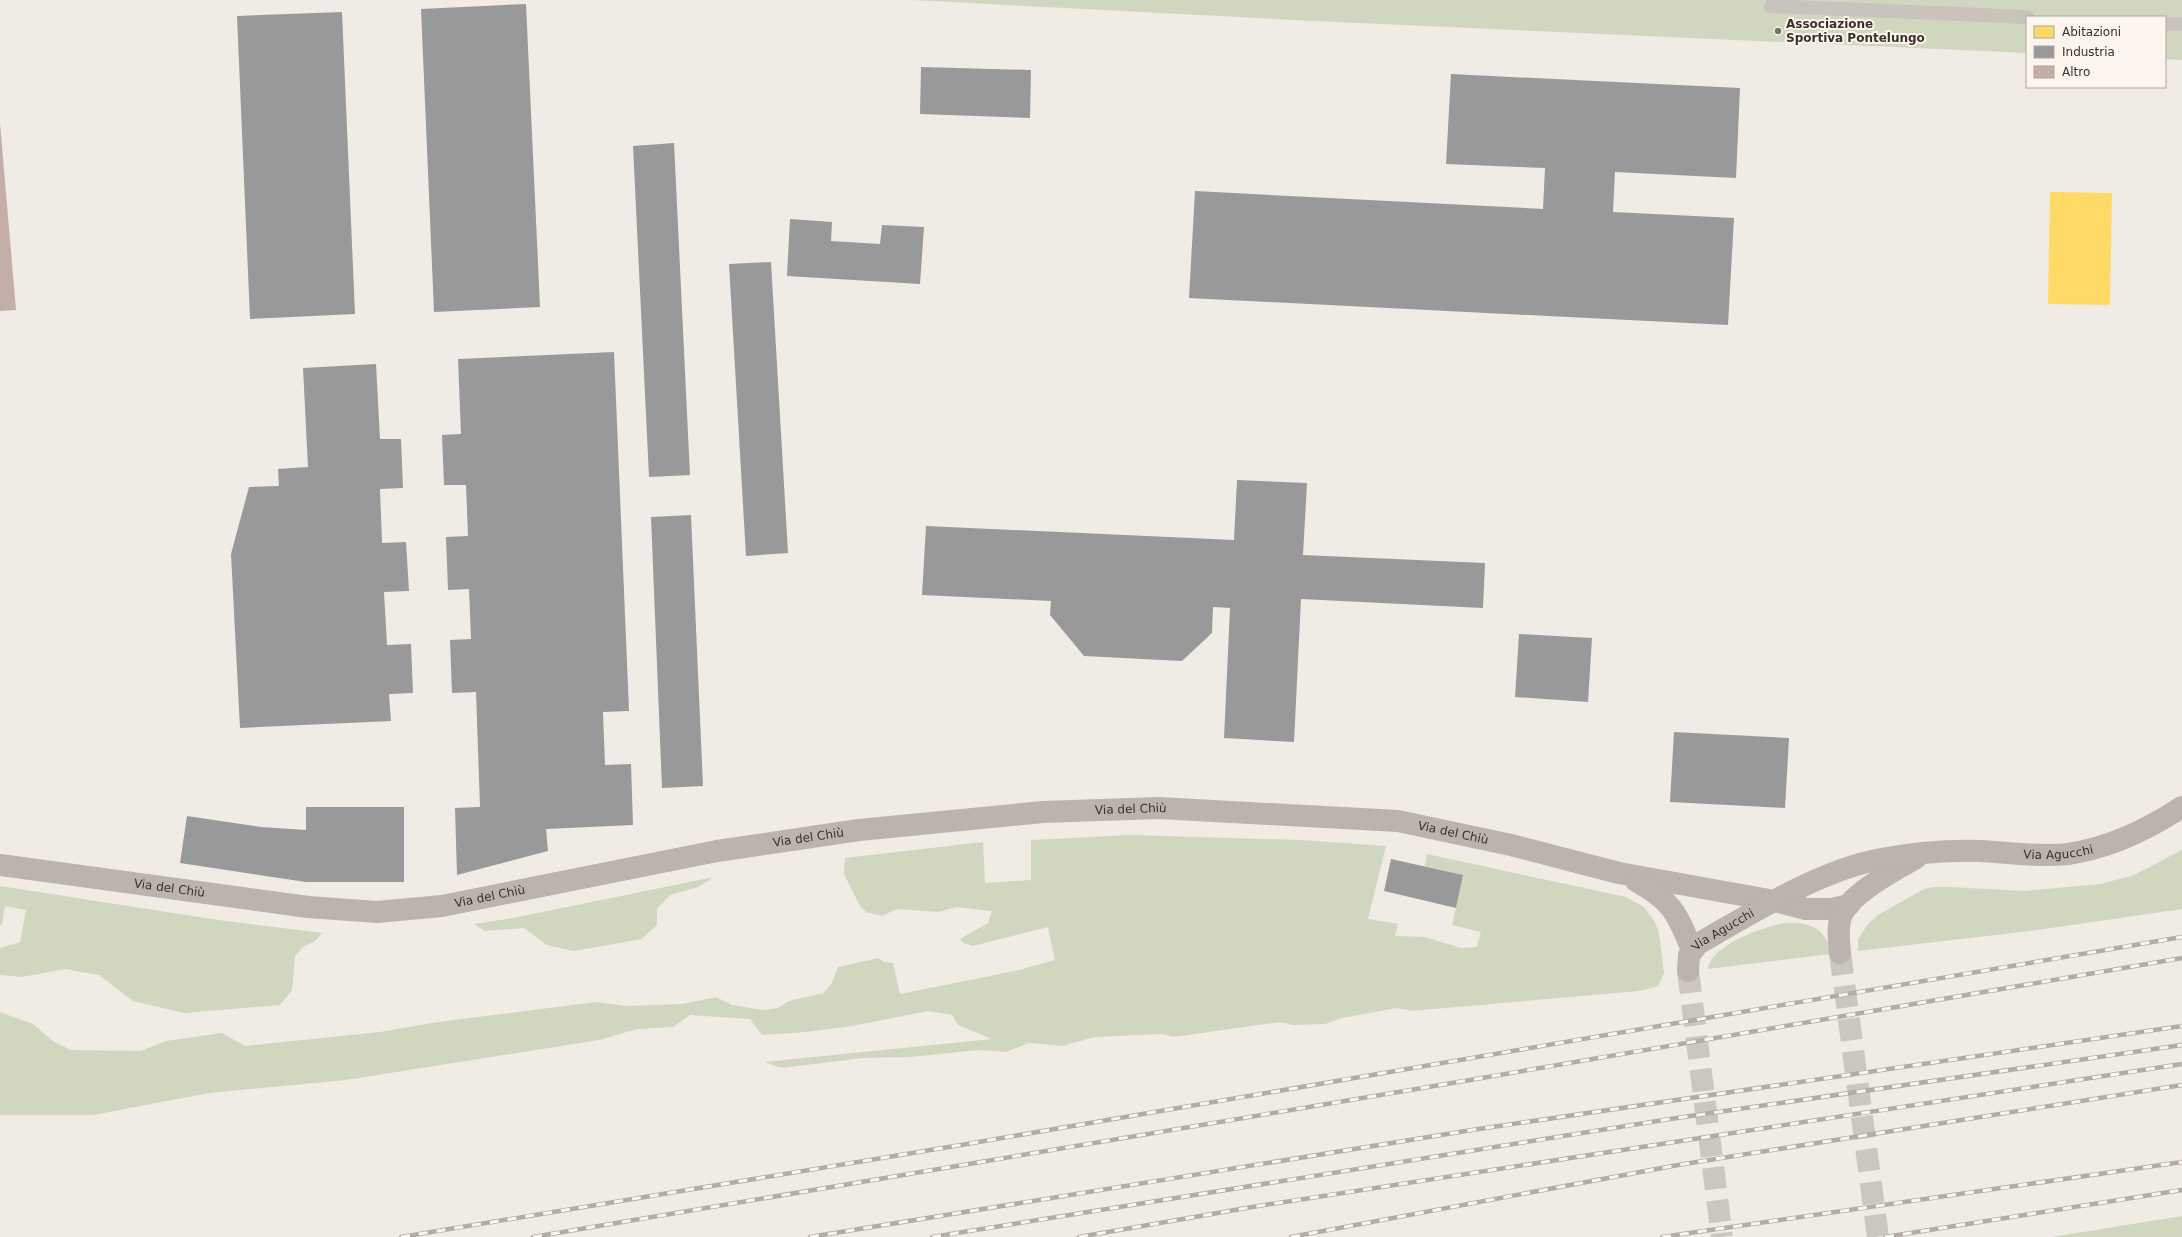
<svg xmlns="http://www.w3.org/2000/svg" width="2182" height="1237" font-family="'DejaVu Sans',sans-serif">
<style>
.green{fill:#d1d6bf}
.homes{fill:#ffd966}
.industry{fill:#999}
.building{fill:#c3afa7}
.lines{fill:none;stroke-linecap:round;stroke-linejoin:round}
.secondary-tunnel{stroke:#ccc6c0;stroke-width:22;stroke-dasharray:22 11;stroke-linecap:butt}
.lane{stroke:#c9c3be;stroke-width:14}
.secondary{stroke:#bab3ae;stroke-width:22}
.rail-casing{stroke:#b1aca8;stroke-width:4.5}
.rail{stroke:#fbf5ee;stroke-width:3;stroke-dasharray:9;stroke-linecap:butt}
.poi-dot{fill:#7a716c;stroke:#fbf5ee;stroke-width:1.5}
.labels{text-anchor:middle;stroke-width:4;stroke-linejoin:round;paint-order:stroke}
.poi-label{font-size:12px;font-weight:bold;fill:#3b302b;stroke:#fbf5ee;text-anchor:start}
.street-label{font-size:12px;fill:#3b302b;stroke:#fbf5ee}
</style>
<rect width="100%" height="100%" fill="#f0ebe5"/>
<path class="green" d="M911,0H2182V60L2165,59V17H2027V53L1315,21Z
M1131,835L1301,840L1386,846L1368,919L1398,924L1395,936L1425,937L1461,948L1477,947L1481,932L1452,925L1463,875L1425,866L1427,854L1626,897L1644,907L1655,922L1659,933L1664,973L1658,986L1639,991L1411,1011L1397,1008L1342,1018L1325,1024L1293,1025L1280,1022L1173,1037L1163,1034L1094,1037L1063,1046L1029,1043L1006,1052L978,1050L911,1057L863,1058L782,1068L764,1062L992,1039L958,1025L952,1015L928,1011L852,1026L806,1032L762,1035L750,1019L690,1015L673,1027L637,1029L599,1040L346,1080L209,1093L93,1115H0V1012L33,1024L54,1042L71,1050L141,1051L166,1041L222,1033L245,1046L380,1032L431,1023L596,1002L626,1006L682,1004L716,997L732,1005L763,1010L778,1008L789,1001L823,993L832,983L838,967L878,958L884,962L893,963L900,994L1019,970L1055,960L1048,927L973,946L964,943L960,939L988,923L992,911L956,907L939,912L897,909L882,916L866,912L860,906L844,874L845,858L983,842L985,883L1031,880V840Z
M2182,850V909L2030,931L1858,951V939L1868,924L1878,915L1922,890L1933,887H1949L2024,891L2101,884L2134,875Z
M714,877L698,887L670,895L657,909V925L642,939L574,951L547,945L524,928L485,931L474,924L513,918Z
M0,886L218,920L322,933L315,941L303,947L295,956L292,990L280,1005L184,1013L133,1001L99,975L65,969L22,977L0,975V948L20,942L26,910L5,906L2,925H0Z
M1786,923C1811,922 1826,928 1831,954L1708,969C1711,945 1764,926 1786,923Z
M2182,1216V1237H2052Z"/>
<path class="homes" d="M2050,192L2112,193L2110,305L2048,304Z"/>
<path class="industry" d="M526,4L540,307L434,312L421,9Z
M342,12L355,314L250,319L237,16Z
M921,67L1031,70L1030,118L920,114Z
M1451,74L1740,88L1736,178L1615,172L1613,212L1734,218L1728,325L1189,298L1195,191L1543,209L1545,168L1446,164Z
M674,143L690,475L649,477L633,146Z
M790,219L832,222L831,241L880,244L882,225L924,227L920,284L787,276Z
M771,262L788,553L746,556L729,264Z
M614,352L629,711L603,712L605,765L631,764L633,825L546,829L548,851L457,875L455,808L480,807L476,692L452,693L450,640L471,639L469,589L448,590L446,537L468,536L466,485H444L442,435L461,434L458,359Z
M376,364L380,439H401L403,488L380,489L382,543L406,542L409,591L384,592L387,645L411,644L413,693L389,694L391,721L240,728L231,554L249,487L279,486L278,469L308,467L303,368Z
M1237,480L1307,483L1303,555L1485,563L1483,608L1301,599L1294,742L1224,738L1230,608L1213,607L1212,633L1182,661L1084,656L1050,615L1051,601L922,595L926,526L1234,540Z
M691,515L703,786L662,788L651,517Z
M1519,634L1592,638L1588,702L1515,697Z
M1674,732L1789,738L1785,808L1670,802Z
M306,807H404V882H306L180,863L187,816L261,827L306,830Z
M1391,859L1463,875L1456,908L1384,891Z"/>
<path class="building" d="M0,123L16,310L0,311Z"/>
<g class="lines">
<path class="secondary-tunnel" d="M1840,953L1878,1237
M1688,971L1722,1237"/>
<path class="lane" d="M1771,6L2027,17
M2165,24H2182"/>
<g class="secondary">
<path id="s1" d="M0,865L308,907L377,912L442,906L717,851L859,830L1043,812L1159,808L1398,821L1511,845L1619,873L1775,901L1806,909H1832L1849,905"/>
<path d="M1636,881C1672,901 1677,913 1692,950"/>
<path d="M1840,953C1839,941 1837,928 1841,916C1852,892 1894,871 1916,858"/>
<path id="s2" d="M1688,971L1689,955L1698,944C1752,913 1820,870 1881,859C1914,853 1948,850 1981,851C2010,853 2039,857 2068,854C2110,848 2147,830 2182,807"/>
</g>
<defs>
<path id="rail" d="M401,1237L961,1145L2182,937
M533,1237L1482,1078L2182,958
M810,1237L1472,1130L2182,1026
M932,1237L1670,1119L2182,1045
M1079,1237L1258,1206L2182,1064
M1291,1237L1678,1165L2182,1085
M1662,1237L2182,1162
M1885,1237L2182,1190"/>
</defs>
<use href="#rail" class="rail-casing"/>
<use href="#rail" class="rail"/>
</g>
<circle class="poi-dot" cx="1778" cy="31" r="4"/>
<g class="labels">
<g class="poi-label">
<text x="1786" y="28">Associazione<tspan x="1786" dy="14">Sportiva Pontelungo</tspan></text>
</g>
<g class="street-label">
<text dy="4" stroke="none"><textPath href="#s1" startOffset="1142">Via del Chiù</textPath></text>
<text dy="4" stroke="none"><textPath href="#s1" startOffset="1466">Via del Chiù</textPath></text>
<text dy="4" stroke="none"><textPath href="#s1" startOffset="818">Via del Chiù</textPath></text>
<text dy="4" stroke="none"><textPath href="#s2" startOffset="411">Via Agucchi</textPath></text>
<text dy="4" stroke="none"><textPath href="#s1" startOffset="171">Via del Chiù</textPath></text>
<text dy="4" stroke="none"><textPath href="#s1" startOffset="494">Via del Chiù</textPath></text>
<text dy="4" stroke="none"><textPath href="#s2" startOffset="59">Via Agucchi</textPath></text>
</g>
</g>
<rect x="2026" y="16" width="140" height="72" fill="#fbf5ee" stroke="#aea6a0"/>
<rect x="2034" y="26" width="20" height="12" fill="#ffd966" stroke="#aea6a0"/>
<text x="2062" y="36" font-size="12" fill="#3b302b">Abitazioni</text>
<rect x="2034" y="46" width="20" height="12" fill="#999999" stroke="#aea6a0"/>
<text x="2062" y="56" font-size="12" fill="#3b302b">Industria</text>
<rect x="2034" y="66" width="20" height="12" fill="#c3afa7" stroke="#aea6a0"/>
<text x="2062" y="76" font-size="12" fill="#3b302b">Altro</text>
</svg>
